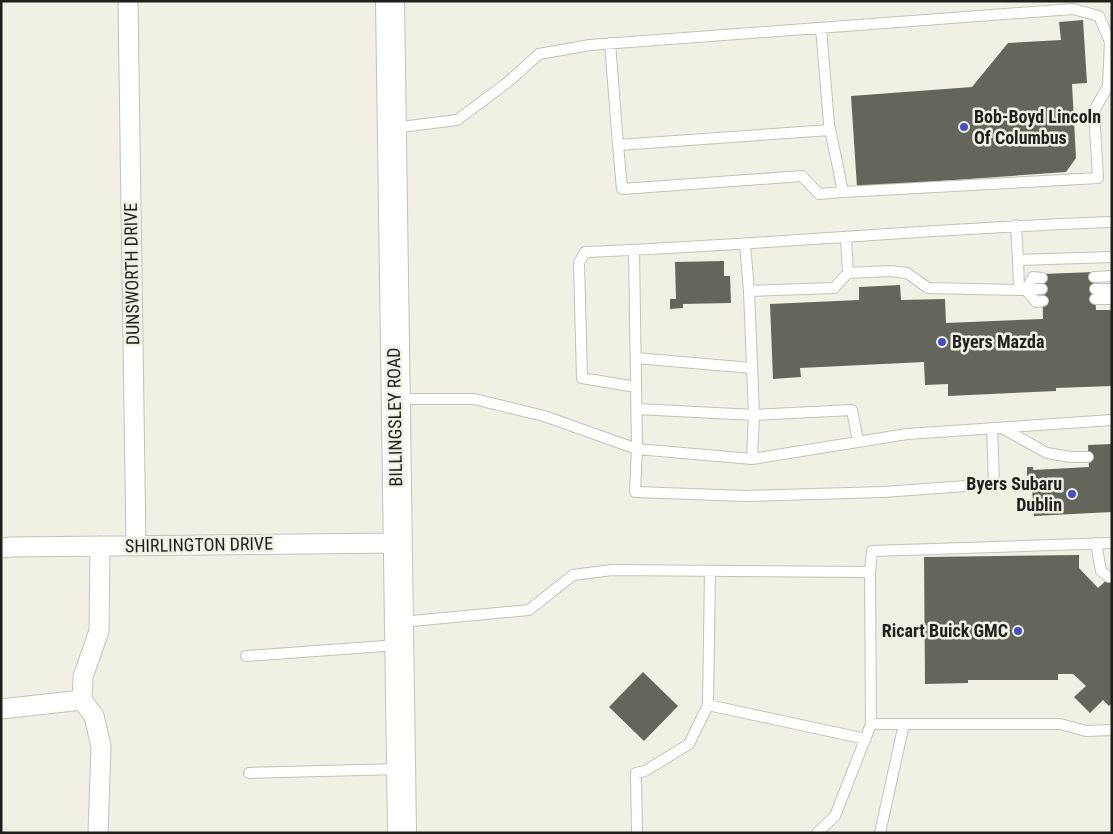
<svg xmlns="http://www.w3.org/2000/svg" width="1113" height="834" font-family="'Roboto Condensed',sans-serif">
<style>
.building{fill:#65665b}
.lines{fill:none;stroke-linecap:round;stroke-linejoin:round}
.lane-casing{stroke:#c2c3b7;stroke-width:12}
.street-casing{stroke:#c2c3b7;stroke-width:21}
.secondary-casing{stroke:#c2c3b7;stroke-width:30}
.lane{stroke:#fff;stroke-width:10}
.street{stroke:#fff;stroke-width:19}
.secondary{stroke:#fff;stroke-width:28}
.poi-dot{fill:#444fc4;stroke:#f0f1e4;stroke-width:2}
.labels{text-anchor:middle;stroke-width:5;stroke-linejoin:round;paint-order:stroke}
.poi-label{font-size:18px;font-weight:bold;fill:#1f1f1b;stroke:#f0f1e4;text-anchor:start}
.street-label{font-size:18px;fill:#1f1f1b;stroke:#f0f1e4}
</style>
<rect width="100%" height="100%" fill="#f0f1e4"/>
<path class="building" d="M1083,20L1087,83L1072,84L1076,158L1066,172L857,187L851,96L972,87L1008,43L1061,40L1059,22Z
M724,261V276H730L731,303L683,304V308L670,309V299H676L675,262Z
M1094,272L1096,310H1112V386L1056,388V391L948,396V384L925,385L924,362L800,368L801,377L773,379L770,304L859,300V287L900,285L901,300L945,299L946,323L1043,319L1042,274Z
M1112,444V512L1034,516L1031,475L1027,476V467H1033V470L1089,467L1088,445Z
M1079,555V568L1098,588L1112,575V703L1109,706L1103,700L1090,713L1074,697L1086,686L1073,674H1058V680H968V683L925,684L924,557Z
M643,672L678,706L644,741L609,707Z"/>
<g class="lines">
<defs>
<path id="lane" d="M610,43L618,145L830,130
M393,128L457,120L508,82L539,54L590,45L1073,9L1099,16L1110,42L1108,86L1094,111L1098,178L843,192L829,124L821,28
M618,145L622,189L802,176L819,194L843,192
M1016,225L1018,260L1112,257
M846,237L848,273
M634,250L637,449L635,492L746,496L883,492L994,484L992,428
M1018,260L1019,290
M1094,277L1112,276
M1095,289H1112
M1026,290L1033,277L1042,278
M1026,290L1036,302L1043,301
M749,291L834,288L848,273L890,271L907,273L928,288L1019,290L1042,289
M1095,299H1112
M636,358L751,368
M636,387L582,378L579,263L585,252C761,245 936,228 1112,222
M396,399H474L544,416L637,449L752,459L907,434L1112,420
M637,409L754,415L749,291L745,244
M1002,428L1047,453L1071,457H1088
M752,459L754,415L852,410L858,441
M1096,543L1101,571L1109,577
M870,572L872,551L1112,543
M401,622L529,610L573,575L612,570L870,572L871,724
M246,656L398,645
M708,705L866,739
M249,773L400,769
M637,833L636,773L645,771L689,744L708,705L710,571
M817,833L835,816L871,724H1060L1086,731L1112,730
M880,833L904,724"/>
<path id="street" d="M128,1L136,546
M1,548L11,547L397,543
M1,709L82,700
M98,833L101,746L94,716L82,700L83,677L99,631L100,546"/>
<path id="secondary" d="M390,1L402,833"/>
</defs>
<use href="#lane" class="lane-casing"/>
<use href="#street" class="street-casing"/>
<use href="#secondary" class="secondary-casing"/>
<use href="#lane" class="lane"/>
<use href="#street" class="street"/>
<use href="#secondary" class="secondary"/>
</g>
<g class="poi-dot">
<circle cx="964" cy="127" r="5"/>
<circle cx="942" cy="342" r="5"/>
<circle cx="1072" cy="494" r="5"/>
<circle cx="1018" cy="631" r="5"/>
</g>
<g class="labels">
<g class="poi-label">
<text x="974" y="123">Bob-Boyd Lincoln<tspan x="974" dy="21">Of Columbus</tspan></text>
<text x="952" y="348">Byers Mazda</text>
<text x="1062" y="490" text-anchor="end">Byers Subaru<tspan x="1062" dy="21">Dublin</tspan></text>
<text x="1008" y="637" text-anchor="end">Ricart Buick GMC</text>
</g>
<g class="street-label">
<text transform="translate(132 274) rotate(-91)" y="6">DUNSWORTH DRIVE</text>
<text transform="translate(395 417) rotate(-91)" y="6">BILLINGSLEY ROAD</text>
<text transform="translate(199 545) rotate(-1)" y="6">SHIRLINGTON DRIVE</text>
</g>
</g>
<rect width="1113" height="834" fill="none" stroke="#1f1f1b" stroke-width="5"/>
</svg>
